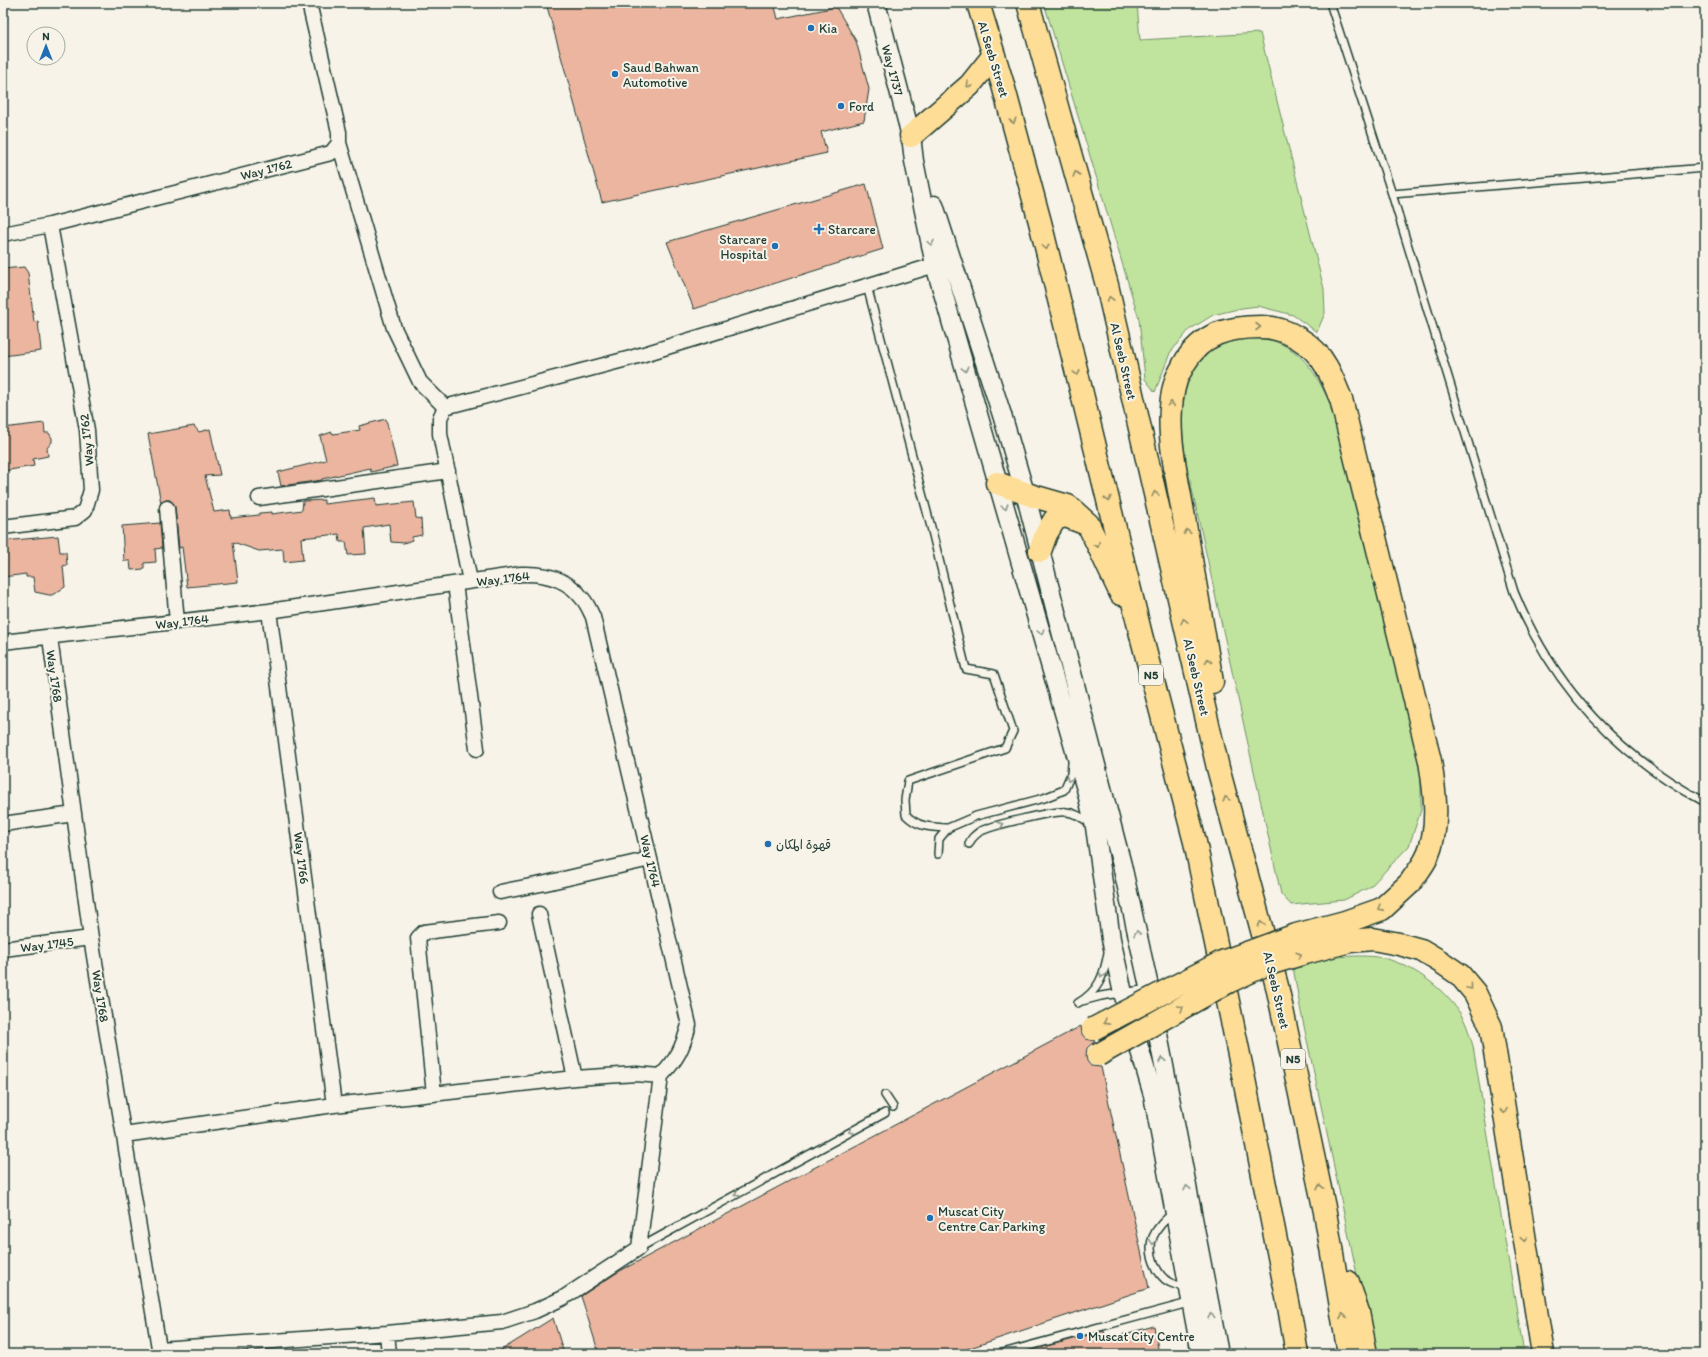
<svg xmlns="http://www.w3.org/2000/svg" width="1708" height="1357" font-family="Itim,'Playpen Sans Arabic',sans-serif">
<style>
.green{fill:#c0e49e;stroke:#709069}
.building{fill:#ebb5a0;stroke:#1f3d34}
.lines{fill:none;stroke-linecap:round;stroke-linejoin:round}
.service-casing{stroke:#1f3d34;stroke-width:10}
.minor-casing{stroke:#1f3d34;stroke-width:17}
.tertiary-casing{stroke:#1f3d34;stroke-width:21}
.trunk-casing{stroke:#1f3d34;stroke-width:25}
.service{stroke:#f7f3e8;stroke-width:7}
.minor{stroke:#f7f3e8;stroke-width:14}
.tertiary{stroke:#f7f3e8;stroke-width:18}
.trunk{stroke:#fedd96;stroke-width:22}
.trunk-bridge-casing{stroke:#1f3d34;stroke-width:25;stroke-linecap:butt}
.trunk-bridge{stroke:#fedd96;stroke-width:22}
.oneway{stroke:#8e8d65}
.oneway2{stroke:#8b988e}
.poi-dot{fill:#1f6fb2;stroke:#f7f3e8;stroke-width:1.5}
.labels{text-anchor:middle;stroke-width:4;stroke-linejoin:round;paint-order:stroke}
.shield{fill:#f7f3e8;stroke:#60746a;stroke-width:1}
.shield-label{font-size:12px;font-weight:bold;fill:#1f3d34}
.poi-label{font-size:13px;fill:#1f3d34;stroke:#f7f3e8;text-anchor:start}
.street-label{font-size:13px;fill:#1f3d34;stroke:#f7f3e8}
</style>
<rect width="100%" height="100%" fill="#f7f3e8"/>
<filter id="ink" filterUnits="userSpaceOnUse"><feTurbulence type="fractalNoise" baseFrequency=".025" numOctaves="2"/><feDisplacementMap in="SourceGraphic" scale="8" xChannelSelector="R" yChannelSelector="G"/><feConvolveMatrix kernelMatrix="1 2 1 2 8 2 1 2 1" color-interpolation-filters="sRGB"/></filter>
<g filter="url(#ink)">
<path class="green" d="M1044,3H1137L1140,40L1260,33L1324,289L1325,313L1317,332L1293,315L1258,306L1242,308L1213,315L1189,330L1170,353L1155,392L1145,379L1139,319Z
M1255,336C1298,344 1312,365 1330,403L1419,753L1421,770V810L1409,846L1370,887L1344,900L1291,905L1281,894L1186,462C1182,428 1176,399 1196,367C1202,357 1211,348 1222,342C1231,338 1245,337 1255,336Z
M1356,956C1363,956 1370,956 1377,957C1409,961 1449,991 1464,1020C1468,1028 1470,1037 1473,1046L1524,1354H1374L1301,1012L1293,967L1333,957Z"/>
<path class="building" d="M546,3H774L778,19L836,7L856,41L869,89L864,121L821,132L827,153L602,202Z
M866,184L883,249L694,309L667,242Z
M24,267L28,273L34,322L38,321L41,351L3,356V330L7,329L3,296V269Z
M386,419L397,466L371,472L370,468L322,479V480L281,486L278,472L326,460L320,436L332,432L333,434L360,430L359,426Z
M44,423L45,433H49L52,438V442L47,448L48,456L33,459L34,466L3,471V428Z
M194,426L199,432L210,429L220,475L205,476L214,512L230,510L231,518L259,515V513L272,512V514L302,510L303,501L324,500V504L375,498L376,506L414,502L416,518L421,519L422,535L412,537V540L404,543L391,542L389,524L364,528L366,554L348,555L346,542H340L339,534L301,538L303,560L284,562L283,549L259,551L233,542L238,582L187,587L182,547L179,548L175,507L170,500H166L161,503L148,434Z
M160,523L162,548L155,549L156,562L144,563V569L131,570L130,561H124L122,526Z
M58,536L60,552H66L67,565L63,566L65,587L52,595H49L35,592L33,577H26V574L3,577V541Z
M1081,1026L1082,1034L1086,1039L1095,1041L1087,1048L1086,1055L1087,1061L1091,1066L1101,1067L1149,1288L952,1354H599L581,1296L618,1272Z
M553,1318L564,1354H495Z
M1154,1326L1159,1354H1032V1350L1104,1331L1106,1339Z"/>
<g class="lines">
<defs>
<path id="service" d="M1330,3L1392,194L1514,592C1552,685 1616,755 1705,802
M1392,194L1705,168
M867,286L931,527L966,669L994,674L1013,731L1005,748L908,781L905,800L906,815C919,828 931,827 948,828
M969,844C971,838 974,836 979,832C989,826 1055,810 1067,812C1076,813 1084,819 1092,824
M938,854L939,839L948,828L976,816L1044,798L1064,790L1071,774L1072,763
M1082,1001L1101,996L1149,989
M1078,1003C1099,991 1104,975 1108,953
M885,1095L893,1107
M1173,1213C1165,1220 1157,1227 1153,1237C1147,1251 1156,1275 1169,1282C1174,1285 1181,1286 1187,1287
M639,1248L885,1113
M999,1354L1192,1302"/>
<path id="minor" d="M339,143L394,328L420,382L445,407
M3,234L50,225L331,153L339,143V132L309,3
M259,498L448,471
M167,508L177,622
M3,527L75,518L85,510L91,490L87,430L50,225
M470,581L440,434V418L445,407L631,358L935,265
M455,584L477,749
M269,611L334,1105
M50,638L91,938L160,1354
M3,642L269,611L521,574C544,573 567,578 582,598C587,603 590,611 593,617L689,1025C682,1049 678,1058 661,1076L636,1074L575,1078L334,1105L124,1135
M3,824L74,814
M500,892L546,883L650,859
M539,914L575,1078
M3,949L91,938
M434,1094L418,938L424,932L499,923
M387,1333L389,1354
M160,1349L387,1333L502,1322L535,1311L563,1298L639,1248L661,1076"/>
<path id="tertiary" d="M876,3L911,136L914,161L935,265L1086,789L1095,827L1111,939L1123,993L1153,1095L1201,1354
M934,205L1003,418L1025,493L1122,865L1148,982L1219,1354"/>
<path id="trunk" d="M978,3L1003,85L1040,222L1141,635L1195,842L1244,1079L1289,1307L1297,1354
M1028,3L1107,285L1218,768L1277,986L1325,1212L1349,1354
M911,136L970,85L994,55
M997,483L1033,496L1068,506L1088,524L1121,594
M1040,551L1046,534L1055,519L1066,516L1084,523
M1212,682C1203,629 1194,576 1185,524C1178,479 1162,424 1176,380C1178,374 1182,369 1184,364C1202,333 1228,327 1261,327C1286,327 1314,344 1326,366C1332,376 1336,388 1341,399L1430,761C1435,793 1440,827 1427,857C1423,866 1415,875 1410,883
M1441,962L1460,975L1475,993L1491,1027L1543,1354
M1348,1282L1358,1312L1366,1354"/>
</defs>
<use href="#service" class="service-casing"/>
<use href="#minor" class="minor-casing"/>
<use href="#tertiary" class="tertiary-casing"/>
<use href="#trunk" class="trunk-casing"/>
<use href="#service" class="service"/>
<use href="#minor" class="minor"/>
<use href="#tertiary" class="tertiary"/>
<use href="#trunk" class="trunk"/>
<defs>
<path id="trunk-bridge" d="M1093,1029L1222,962L1296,935L1345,922L1382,909L1410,883
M1098,1055L1228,982L1265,965L1305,953L1350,941L1373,939L1399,944L1421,950L1441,962"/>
</defs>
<use href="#trunk-bridge" class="trunk-bridge-casing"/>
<use href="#trunk-bridge" class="trunk-bridge"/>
</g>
<defs><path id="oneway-chevron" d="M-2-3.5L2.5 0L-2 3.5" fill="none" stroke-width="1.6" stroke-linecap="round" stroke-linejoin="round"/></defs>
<g class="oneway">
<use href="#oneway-chevron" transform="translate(969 85) rotate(135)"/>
<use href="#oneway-chevron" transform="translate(1013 121) rotate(75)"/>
<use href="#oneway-chevron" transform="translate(1076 174) rotate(-106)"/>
<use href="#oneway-chevron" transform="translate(1046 247) rotate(76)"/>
<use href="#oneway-chevron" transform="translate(1110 299) rotate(-103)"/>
<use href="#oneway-chevron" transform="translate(1258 327)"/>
<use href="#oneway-chevron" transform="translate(1077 373) rotate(76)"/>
<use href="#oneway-chevron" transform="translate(1171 404) rotate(-85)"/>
<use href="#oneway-chevron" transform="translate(1155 494) rotate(-103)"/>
<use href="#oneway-chevron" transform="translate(1108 499) rotate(76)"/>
<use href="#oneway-chevron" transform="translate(1187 532) rotate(-99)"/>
<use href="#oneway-chevron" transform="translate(1097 545) rotate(64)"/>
<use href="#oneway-chevron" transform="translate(1184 621) rotate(-103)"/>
<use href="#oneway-chevron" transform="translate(1208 661) rotate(-99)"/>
<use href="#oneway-chevron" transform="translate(1226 799) rotate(-105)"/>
<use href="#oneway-chevron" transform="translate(1380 908) rotate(151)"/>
<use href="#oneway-chevron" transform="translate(1261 924) rotate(-105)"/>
<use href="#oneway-chevron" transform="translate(1299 955) rotate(-17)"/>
<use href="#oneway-chevron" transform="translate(1470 987) rotate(50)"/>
<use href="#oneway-chevron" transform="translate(1181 1008) rotate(-30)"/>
<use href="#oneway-chevron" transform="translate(1106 1022) rotate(152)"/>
<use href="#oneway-chevron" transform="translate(1504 1111) rotate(81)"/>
<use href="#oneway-chevron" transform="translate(1320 1187) rotate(-102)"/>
<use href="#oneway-chevron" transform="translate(1524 1239) rotate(81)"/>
<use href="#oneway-chevron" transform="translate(1343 1316) rotate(-99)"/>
</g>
<g class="oneway2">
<use href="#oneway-chevron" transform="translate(931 243) rotate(79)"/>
<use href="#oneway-chevron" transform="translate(965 369) rotate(75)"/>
<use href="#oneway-chevron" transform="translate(1005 507) rotate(72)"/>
<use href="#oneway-chevron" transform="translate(1041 632) rotate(74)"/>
<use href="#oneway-chevron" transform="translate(1069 779) rotate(112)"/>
<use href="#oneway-chevron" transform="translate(1001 825) rotate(-17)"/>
<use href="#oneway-chevron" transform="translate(1137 933) rotate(-102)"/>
<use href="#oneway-chevron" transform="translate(1102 975) rotate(114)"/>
<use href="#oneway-chevron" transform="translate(1162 1060) rotate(-101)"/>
<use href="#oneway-chevron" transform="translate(851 1131) rotate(151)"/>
<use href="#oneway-chevron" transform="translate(1187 1188) rotate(-101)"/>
<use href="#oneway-chevron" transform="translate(737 1194) rotate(151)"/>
<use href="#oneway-chevron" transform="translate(1153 1242) rotate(98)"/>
<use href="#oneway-chevron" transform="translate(1211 1316) rotate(-101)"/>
</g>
</g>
<g class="poi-dot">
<circle cx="811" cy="28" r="4"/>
<circle cx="615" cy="74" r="4"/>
<circle cx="841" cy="106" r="4"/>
<path d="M817 223h4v4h4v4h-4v4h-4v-4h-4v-4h4z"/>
<circle cx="775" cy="246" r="4"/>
<circle cx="768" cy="844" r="4"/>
<circle cx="930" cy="1218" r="4"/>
<circle cx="1080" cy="1336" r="4"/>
</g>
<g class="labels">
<g class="shield">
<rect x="1139" y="665" width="24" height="20" rx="3"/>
<rect x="1281" y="1049" width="24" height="20" rx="3"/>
</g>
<g class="shield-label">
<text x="1151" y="679">N5</text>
<text x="1293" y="1063">N5</text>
</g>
<g class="poi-label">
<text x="819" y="33">Kia</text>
<text x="623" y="72">Saud Bahwan<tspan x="623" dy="15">Automotive</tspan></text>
<text x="849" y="111">Ford</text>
<text x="828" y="234">Starcare</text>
<text x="767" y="244" text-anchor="end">Starcare<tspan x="767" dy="15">Hospital</tspan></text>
<text x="776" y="849">قهوة المكان</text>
<text x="938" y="1216">Muscat City<tspan x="938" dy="15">Centre Car Parking</tspan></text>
<text x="1088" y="1341">Muscat City Centre</text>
</g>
<g class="street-label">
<text transform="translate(994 59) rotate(73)" y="5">Al Seeb Street</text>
<text transform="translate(893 70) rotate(75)" y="5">Way 1737</text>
<text transform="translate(266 169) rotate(-14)" y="5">Way 1762</text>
<text transform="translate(1124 361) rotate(77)" y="5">Al Seeb Street</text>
<text transform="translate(86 440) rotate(-96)" y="5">Way 1762</text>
<text transform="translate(503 578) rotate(-7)" y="5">Way 1764</text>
<text transform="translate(182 621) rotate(-7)" y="5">Way 1764</text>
<text transform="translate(55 676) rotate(82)" y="5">Way 1768</text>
<text transform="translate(1197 677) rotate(77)" y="5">Al Seeb Street</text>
<text transform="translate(302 858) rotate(83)" y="5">Way 1766</text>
<text transform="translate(651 861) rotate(77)" y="5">Way 1764</text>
<text transform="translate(47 944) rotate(-7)" y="5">Way 1745</text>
<text transform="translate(1277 990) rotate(77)" y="5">Al Seeb Street</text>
<text transform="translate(101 996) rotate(81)" y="5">Way 1768</text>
</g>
</g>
<rect width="1708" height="1357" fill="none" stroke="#f7f3e8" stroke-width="16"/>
<rect x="8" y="8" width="1692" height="1341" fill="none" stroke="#1f3d34" stroke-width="1.5" filter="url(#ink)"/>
<g transform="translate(46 46)"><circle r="19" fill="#f7f3e8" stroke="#a1aaa0"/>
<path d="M0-3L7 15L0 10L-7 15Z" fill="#1f6fb2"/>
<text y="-6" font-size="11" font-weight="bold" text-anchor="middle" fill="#1f3d34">N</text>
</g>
</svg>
